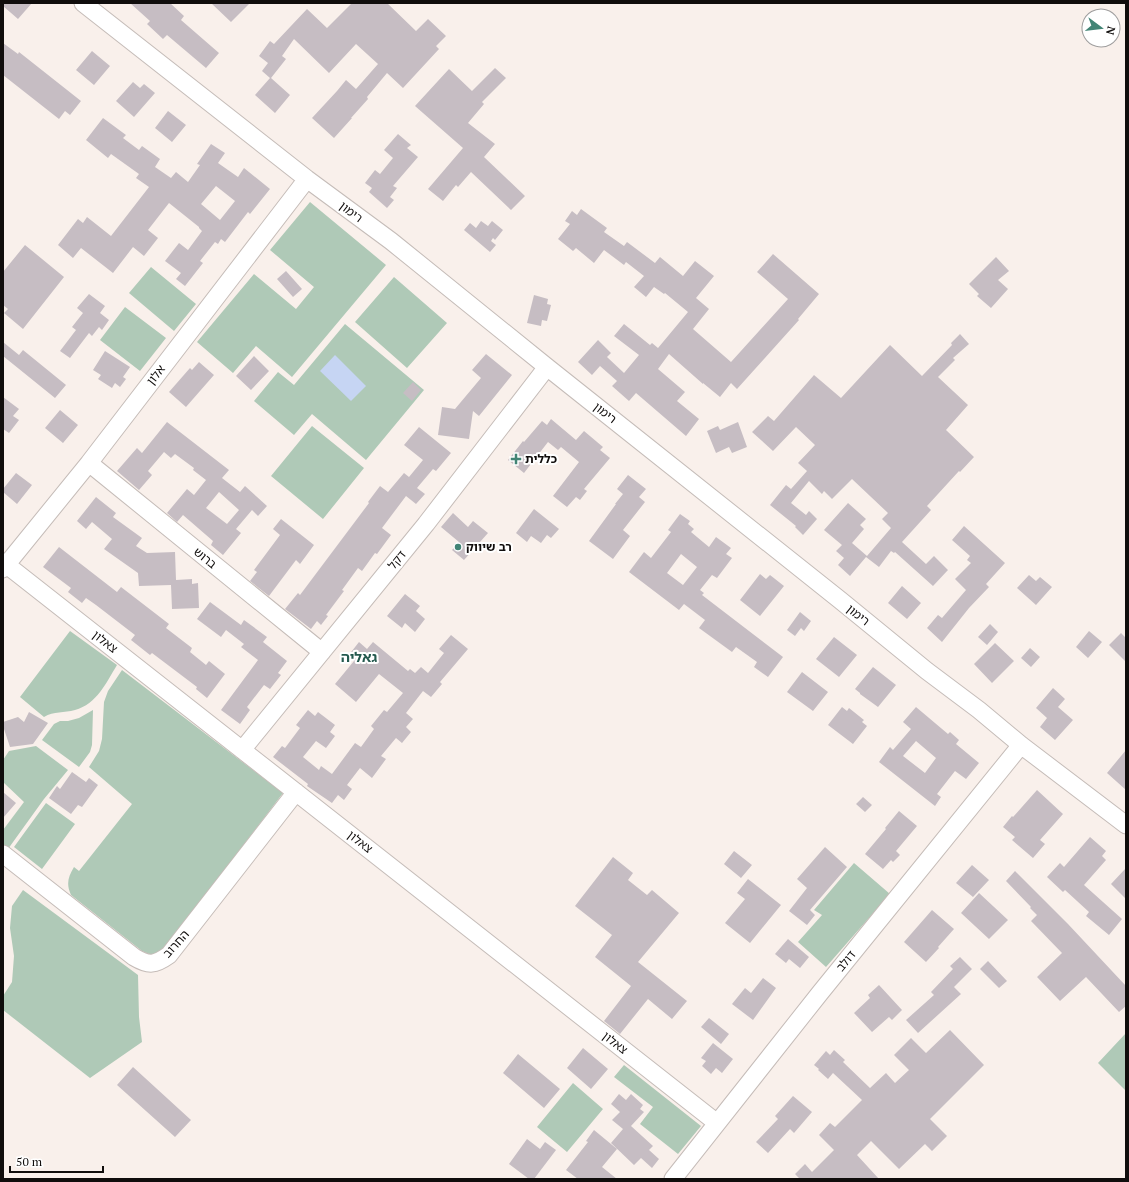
<svg xmlns="http://www.w3.org/2000/svg" width="1129" height="1182" font-family="'PT Serif','Noto Sans Hebrew',serif">
<style>
.green{fill:#afc9b7}
.water{fill:#c6d5f3}
.building{fill:#c6bdc3;fill-rule:evenodd}
.lines{fill:none;stroke-linecap:round;stroke-linejoin:round}
.minor-casing{stroke:#c5bcb8;stroke-width:19}
.minor{stroke:#fff;stroke-width:17}
.poi-dot{fill:#428475;stroke:#fff;stroke-width:1.5}
.labels{text-anchor:middle;stroke-width:4;stroke-linejoin:round;paint-order:stroke}
.street-label{font-size:12px;fill:#100d0c;stroke:#fff}
.poi-label{font-size:12px;font-weight:bold;fill:#100d0c;stroke:#fff;text-anchor:start}
.quarter-label{font-size:14px;font-weight:bold;fill:#24594e;stroke:#fff}
</style>
<rect width="100%" height="100%" fill="#f9f0eb"/>
<path class="green" d="M310,202L386,265L292,377L256,346L233,373L197,342L254,274L296,309L314,287L270,250Z
M151,267L196,304L174,331L129,293Z
M394,277L447,323L407,368L355,322Z
M125,307L166,338L140,371L100,340Z
M345,324L424,390L366,460L312,414L294,435L254,401L278,372L294,385Z
M312,426L364,468L323,519L271,476Z
M70,631L117,665C106,683 97,704 75,710C64,713 54,711 44,717L20,697Z
M122,670L283,793L167,946L154,955L149,954L142,951L71,895C66,884 68,877 74,867L79,871L132,804L89,767L99,751L102,739L104,702L108,691Z
M93,710L92,745L90,752L79,767L42,740L54,724L60,721H68L79,718Z
M36,746L68,770L44,799L8,849L3,844V830L24,802L3,782V760L9,751Z
M46,803L75,824L42,869L14,847Z
M854,863L890,894L826,967L798,942L822,915L814,910Z
M23,890L138,975L139,1017L142,1042L90,1078L3,1010V996L12,982L14,956L10,928L12,906Z
M1126,1033V1091L1098,1063Z
M624,1065L701,1126L678,1154L640,1124L653,1107L614,1077Z
M573,1083L603,1109L567,1152L537,1127Z"/>
<path class="water" d="M335,355L366,386L351,401L320,371Z"/>
<path class="building" d="M3,3H32L18,19L3,6Z
M130,3H170L184,16L181,20L219,53L206,68L167,35L163,39L147,24L150,21Z
M211,3H250L231,22Z
M352,3H387L416,31L428,19L446,36L436,46L439,49L403,88L387,73L367,97L368,99L351,118H352L334,138L312,118L337,91L346,80L356,89L378,64L356,44L329,73L294,39L282,56L286,59L271,78L290,95L275,113L255,95L270,78L262,71L268,63L259,56L270,41L274,44L307,9L327,28Z
M3,43L18,54L19,52L81,101L70,115L65,111L59,119L3,75Z
M92,51L110,66L94,85L76,70Z
M495,68L506,78L482,102L484,104L468,123L495,144L484,157L525,196L511,210L471,172L458,187L456,185L443,201L428,189L463,148L415,106L449,69L472,91Z
M133,82L140,88L144,84L155,93L134,117L116,101Z
M168,111L186,125L172,142L155,128Z
M103,118L126,135L123,138L139,150L142,146L160,159L155,167L171,178L176,172L188,182L200,165L197,164L211,144L225,153L218,163L238,177L244,168L270,189L250,214L248,212L225,242L221,239L218,244L215,242L200,261L203,263L185,286L176,279L181,273L165,261L179,243L188,250L202,231L199,228V227L169,203L148,230L158,238L144,256L133,247L113,273L81,248L73,258L58,245L78,219L83,223L87,217L111,236L149,187L136,178L139,174L111,154L108,158L86,140ZM216,186L235,201L220,220L201,204Z
M398,134L411,145L407,148L418,157L393,186L397,188L390,197L394,200L387,208L369,192L372,188L365,183L375,170L380,174L393,158L384,150Z
M581,209L607,228L604,232L624,246L627,242L655,263L660,257L683,276L695,261L714,276L696,298L709,309L693,329L731,362L788,299L757,272L773,254L819,294L798,319L799,320L737,389L731,383L720,397L703,383V384L669,354L658,369L685,392L677,401L699,419L686,436L636,393L629,401L612,386L617,381L600,366L592,375L578,362L598,340L611,353L607,357L624,373L639,355L614,336L624,324L650,345L652,343L658,348L688,312L665,293L664,294L654,287L646,297L634,287L644,276L626,262L624,265L604,250L594,263L576,248L573,251L558,239L570,224L565,221L572,211L577,215Z
M481,221L488,226L492,221L503,230L495,240L493,238L491,241L496,245L490,252L464,230L470,223L476,228Z
M25,245L64,277L23,329L4,313L8,309L3,305V272Z
M996,257L1009,271L998,280L1008,289L991,308L977,296L979,294L969,284Z
M286,271L302,289L293,297L277,279Z
M89,294L105,306L100,313L109,320L102,330L99,327L92,336L89,333L70,358L60,351L76,330L72,327L83,313L77,308Z
M534,295L548,299L547,304L551,305L547,321L542,320L541,326L527,323Z
M960,334L969,344L953,358L955,360L938,377L968,405L946,430L974,457L960,472L959,471L927,506L931,510L902,542L926,564L934,556L948,570L933,586L895,552L894,553L891,551L879,567L866,557L850,576L838,565L844,558L836,551L842,545L824,530L848,503L866,519L860,525L864,529L852,543L867,556L891,528L882,519L888,513L852,479L832,499L824,491L822,494L809,481L791,503L806,515L809,511L817,519L803,535L795,527L796,526L770,505L786,485L791,489L807,471L798,463L815,445L796,427L773,451L752,432L768,416L774,421L814,375L841,398L890,345L922,376L952,345L951,343Z
M3,342L19,355L23,350L66,385L55,398L3,356Z
M105,351L130,367L123,377L126,379L120,387L115,383L112,388L98,379L101,375L93,370Z
M486,354L512,375L479,416L473,411L469,439L438,435L442,407L455,409L481,378L472,370Z
M254,356L269,371L251,390L236,376Z
M199,362L214,375L186,407L169,392L190,368L192,370Z
M413,382L421,390L412,401L403,393Z
M3,397L19,409L13,416L19,420L9,433L3,429Z
M60,410L78,425L63,443L45,428Z
M551,419L576,440L584,431L603,447L600,450L610,458L584,489L587,491L580,500L576,497L567,507L553,496L579,462L561,447L558,450L548,442L524,473L508,460L523,441L524,442L542,421L547,425Z
M167,422L229,470L222,478L240,492L245,486L267,506L258,516L252,510L236,529L241,533L223,555L211,545L213,541L183,515L177,522L167,513L187,489L194,495L206,480L193,470L194,468L175,454L171,458L164,452L148,471L152,475L139,490L117,471L137,448L142,453ZM219,492L239,510L227,524L206,508Z
M738,422L747,447L732,453L729,447L716,453L707,431L718,426L720,430Z
M419,427L451,453L436,471L433,469L417,488L425,494L416,504L406,496L382,528L391,535L377,554L375,553L362,571L358,568L342,590L344,591L326,615L328,616L321,625L317,621L311,629L285,609L298,593L300,595L369,503L368,502L380,486L388,492L404,473L409,477L423,460L404,445Z
M16,473L32,485L17,504L3,492V489Z
M628,475L646,489L639,497L645,502L623,530L630,536L613,559L589,541L616,504H615L623,494L617,489Z
M96,497L116,513L113,517L142,538L136,546L147,553L175,552L176,580L192,579V584L198,583L199,608L172,609L171,585L139,586L138,573L104,549L112,539L92,522L86,529L77,521Z
M534,509L559,529L551,538L547,535L541,543L531,536L527,542L516,533Z
M453,513L468,527L473,521L488,533L464,560L452,550L459,542L441,527Z
M680,514L690,521L688,524L694,529L691,532L709,547L716,537L731,548L726,554L732,558L717,578L712,575L700,590L704,593L702,595L783,657L768,677L754,667L757,662L736,647L732,652L699,628L705,620L684,604L679,610L629,572L644,552L651,558L671,532L668,530ZM681,554L697,567L683,585L667,573Z
M281,519L314,545L300,564L296,560L269,596L250,581L257,572L254,570L280,535L273,529Z
M964,526L1005,563L986,584L989,587L969,608L942,642L927,628L938,615L942,618L966,590L955,579L971,563L967,560L970,556L952,540Z
M59,547L117,592L121,587L169,624L166,628L192,648L190,652L206,665L209,661L225,674L207,698L196,689L197,687L152,653L150,655L131,640L135,635L96,605L86,598L82,603L68,592L71,588L43,567Z
M760,574L766,579L770,575L784,586L760,616L740,600Z
M1029,575L1036,581L1040,577L1052,587L1036,605L1017,588Z
M902,586L921,603L907,619L888,603Z
M405,594L420,606L416,611L425,619L415,632L405,623L402,628L387,616Z
M210,602L241,625L244,620L267,637L263,642L287,661L278,673L281,675L270,689L264,685L247,707L250,710L240,724L221,710L258,660L241,647L244,644L226,630L221,637L197,619Z
M800,612L811,621L804,631L801,628L795,636L787,630Z
M990,624L998,632L987,645L978,637Z
M1089,631L1102,642L1088,658L1076,647Z
M1121,633L1126,638V662L1109,645Z
M451,635L468,649L440,682L442,684L431,697L423,691L406,713L413,719L406,727L411,732L402,743L396,738L381,756L386,759L372,778L360,768L347,785L352,789L344,800L338,795L332,803L307,786L308,784L273,757L282,746L285,748L300,728L296,725L308,710L315,716L318,712L335,725L330,732L335,736L326,748L316,741L303,757L319,770L321,766L332,774L355,743L361,747L374,729L371,726L384,710L387,712L403,693L379,674L356,702L335,684L354,661L348,656L359,642L367,649L373,642L408,671L410,669L415,673L421,667L428,673L444,653L439,649Z
M834,637L857,655L839,677L816,659Z
M995,643L1014,661L992,683L974,664Z
M1030,648L1040,657L1031,667L1021,658Z
M873,667L896,685L878,707L860,694V693L855,689Z
M802,672L828,692L813,711L787,692Z
M1053,688L1065,699L1058,707L1073,720L1055,740L1040,727L1047,718L1036,708Z
M842,707L847,711L849,708L864,720L862,722L867,726L853,744L828,725Z
M916,707L948,734L950,732L959,740L956,744L979,763L966,779L955,771L937,794L941,797L935,806L879,762L890,747L893,750L911,729L903,722ZM916,741L936,758L925,773L903,756Z
M29,712L48,723L33,744L10,747L3,726V722L18,717L24,722Z
M1126,750V790L1107,773Z
M72,772L86,782L89,778L98,785L82,807L78,805L71,814L49,798L57,786L60,789Z
M1037,790L1063,814L1040,840L1045,844L1033,858L1012,840L1015,837L1003,827L1012,816L1013,817Z
M3,792L16,803L3,818Z
M863,797L872,805L865,812L856,804Z
M899,811L917,826L896,851L900,855L893,862L891,860L883,869L865,854L886,829L885,828Z
M1090,837L1106,851L1102,856L1106,860L1084,885L1122,919L1109,935L1086,916L1089,912L1065,890L1063,892L1047,877L1060,863L1064,867Z
M825,847L847,867L810,910L815,915L807,925L789,911L807,888L797,879Z
M734,851L752,865L741,878L724,864Z
M613,857L633,873L628,880L647,895L652,890L679,913L638,962L687,1001L672,1019L648,999L620,1034L604,1021L631,986L595,957L612,935L575,906Z
M972,865L989,880L973,897L956,883Z
M1126,868V899L1111,884Z
M1015,871L1068,924L1126,986V1006L1119,1012L1086,977L1060,1001L1037,977L1062,953L1031,921L1037,915L1030,908L1031,907L1006,881Z
M748,879L781,905L750,943L725,923L745,899L737,893Z
M979,893L1008,920L989,939L961,913Z
M932,910L954,929L938,947L939,948L926,962L904,942Z
M788,939L809,957L800,968L789,959L786,963L775,954Z
M960,957L972,969L954,987L961,994L918,1033L906,1020L934,995L931,992L953,969L950,966Z
M988,961L1007,981L999,988L980,969Z
M763,978L776,988L753,1020L732,1004L745,988L751,993Z
M879,985L902,1010L892,1020L889,1017L872,1032L854,1013L870,998L868,995Z
M709,1018L729,1034L721,1044L701,1027Z
M950,1030L984,1065L930,1119L947,1136L932,1151L925,1144L899,1169L871,1141L857,1155L879,1179H800L795,1174L805,1164L812,1172L834,1150L819,1135L830,1123L835,1127L862,1100L833,1073L828,1079L818,1070L819,1069L814,1065L826,1051L830,1055L834,1050L845,1060L843,1062L870,1088L886,1073L895,1083L909,1070L894,1055L911,1038L926,1053Z
M713,1043L733,1059L722,1073L716,1068L711,1074L702,1066L706,1061L701,1058Z
M583,1048L608,1069L591,1089L567,1068Z
M518,1054L560,1089L544,1108L503,1073Z
M133,1067L191,1120L175,1137L117,1085Z
M619,1094L626,1100L631,1094L643,1105L640,1109L644,1112L631,1126L653,1146L649,1150L659,1159L652,1168L641,1158L634,1165L611,1143L623,1129L612,1120L620,1112L611,1104Z
M793,1096L812,1112L794,1133L790,1129L768,1153L756,1142L778,1119L775,1116Z
M594,1130L617,1149L602,1167L617,1179H578L566,1170L588,1142L586,1141Z
M527,1139L540,1149L545,1142L556,1150L534,1179H529L509,1164Z"/>
<g class="lines">
<defs>
<path id="minor" d="M83,3L307,179L391,241L547,367L840,600L927,671L979,710L1021,745L1126,825
M89,463L322,652
M3,562L717,1123
M3,569L89,463L307,179
M242,750L426,524L547,367
M3,854L134,957C149,966 155,965 169,955L296,792
M673,1179L820,993L1021,745"/>
</defs>
<use href="#minor" class="minor-casing"/>
<use href="#minor" class="minor"/>
</g>
<g class="poi-dot">
<path d="M514 453h4v4h4v4h-4v4h-4v-4h-4v-4h4z"/>
<circle cx="458" cy="547" r="4"/>
</g>
<g class="labels">
<g class="street-label">
<text transform="translate(351 212) rotate(37)" y="4">רימון</text>
<text transform="translate(156 375) rotate(-52)" y="4">אלון</text>
<text transform="translate(605 413) rotate(38)" y="4">רימון</text>
<text transform="translate(205 558) rotate(39)" y="4">ברוש</text>
<text transform="translate(397 560) rotate(-51)" y="4">דקל</text>
<text transform="translate(858 615) rotate(39)" y="4">רימון</text>
<text transform="translate(105 642) rotate(38)" y="4">צאלון</text>
<text transform="translate(360 842) rotate(38)" y="4">צאלון</text>
<text transform="translate(176 944) rotate(-48)" y="4">החרוב</text>
<text transform="translate(846 961) rotate(-51)" y="4">דולב</text>
<text transform="translate(615 1043) rotate(38)" y="4">צאלון</text>
</g>
<g class="poi-label">
<text x="525" y="463">כללית</text>
<text x="466" y="551">רב שיווק</text>
</g>
<g class="quarter-label">
<text x="359" y="662">גאליה</text>
</g>
</g>
<rect width="1129" height="1182" fill="none" stroke="#100d0c" stroke-width="8"/>
<g transform="translate(1101 28) rotate(105)"><circle r="19" fill="#ffffff" stroke="#9f9e9e"/>
<path d="M0-3L7 15L0 10L-7 15Z" fill="#428475"/>
<text y="-6" font-size="11" font-weight="bold" text-anchor="middle" fill="#100d0c">N</text>
</g>
<path d="M10 1166v6h93v-6" fill="none" stroke="#100d0c" stroke-width="2"/>
<text x="16" y="1166" font-size="12" fill="#100d0c" stroke="#ffffff" stroke-width="3" paint-order="stroke">50 m</text>
</svg>
